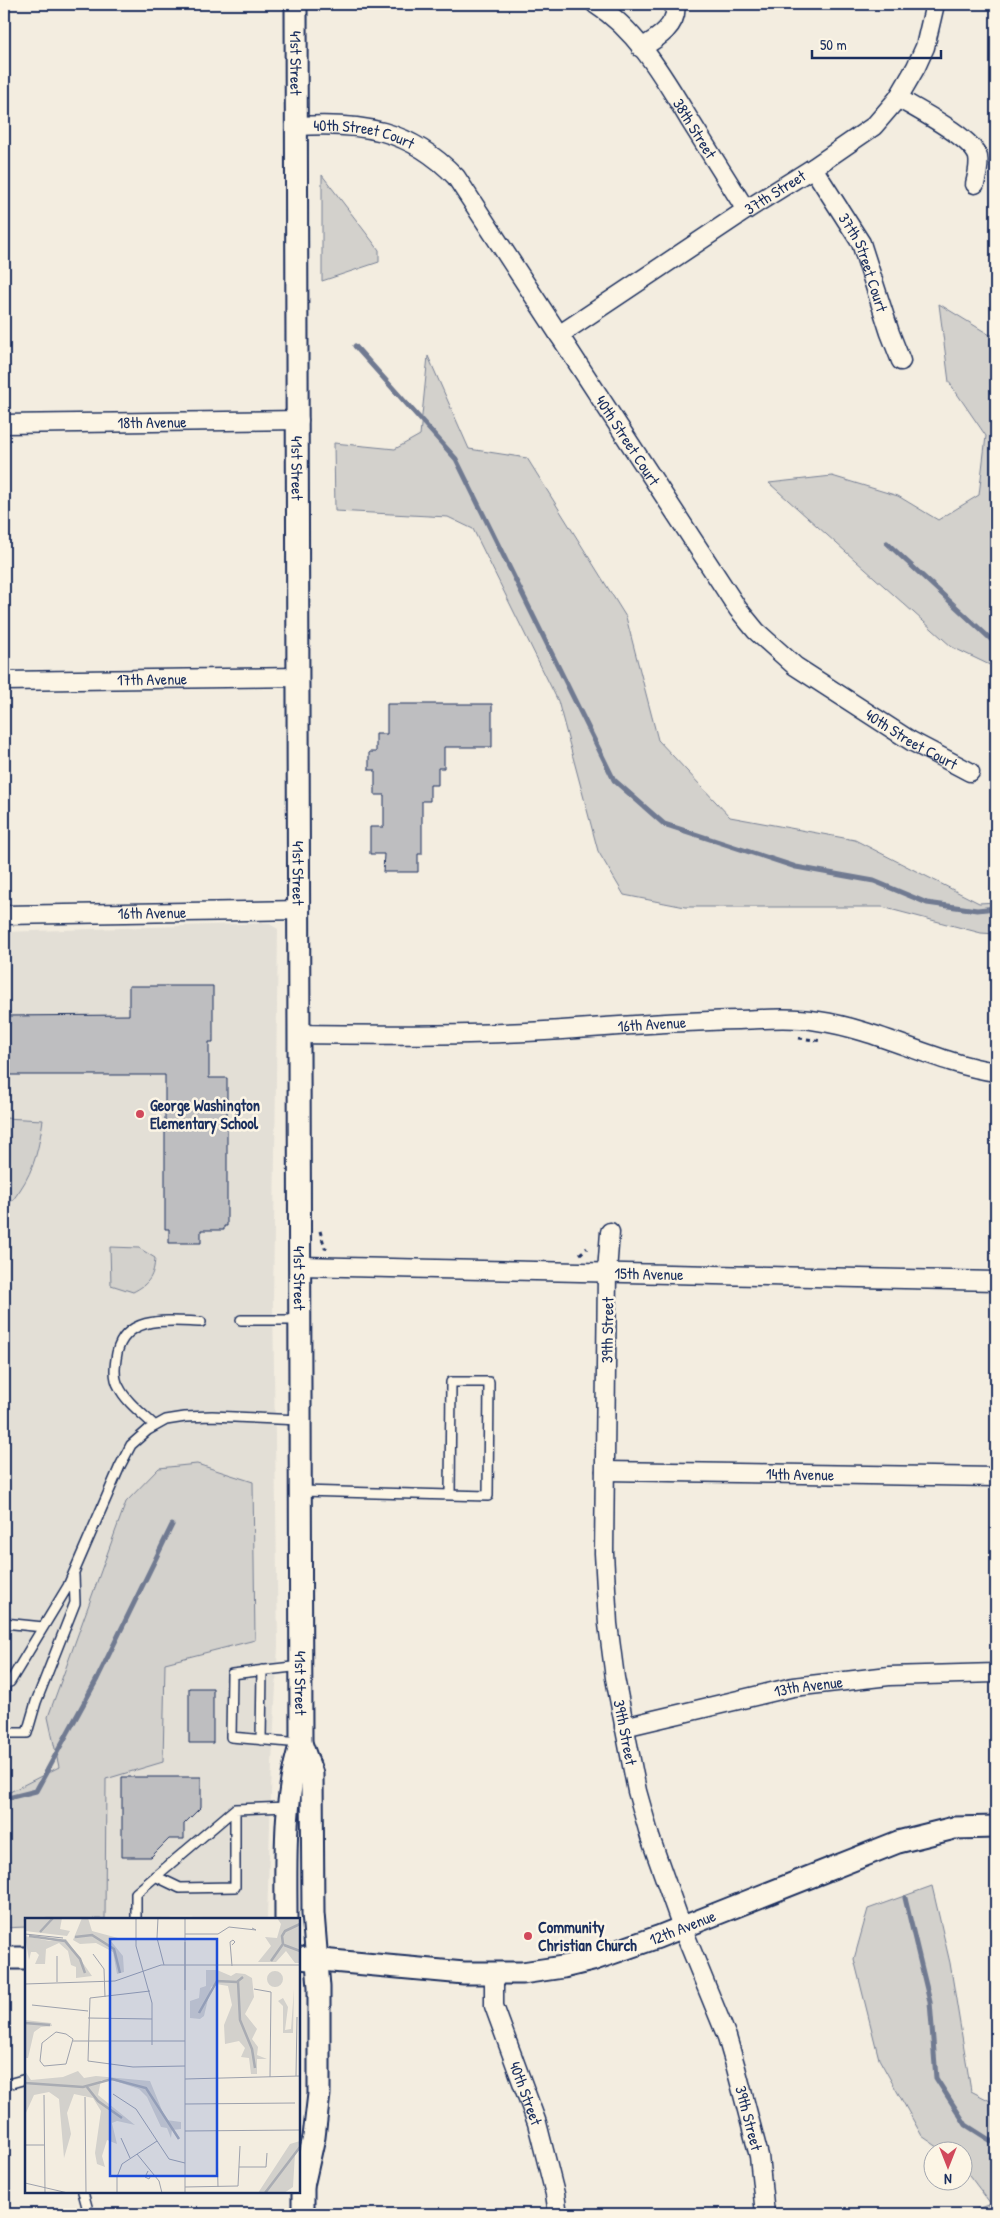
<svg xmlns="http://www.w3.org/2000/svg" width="1000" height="2218" font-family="'Patrick Hand',sans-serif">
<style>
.built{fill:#e3dfd6}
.green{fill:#d3d1cc;stroke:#778095}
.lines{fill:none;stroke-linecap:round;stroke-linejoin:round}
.stream{stroke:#707a91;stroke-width:5}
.building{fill:#bebec0;stroke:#1b2f5e}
.service-casing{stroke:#1b2f5e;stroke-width:12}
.minor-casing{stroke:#1b2f5e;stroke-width:21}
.tertiary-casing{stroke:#1b2f5e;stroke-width:25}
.path{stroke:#1b2f5e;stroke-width:3;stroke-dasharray:4 4;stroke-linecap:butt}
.service{stroke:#fcf5e5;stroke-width:9}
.minor{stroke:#fcf5e5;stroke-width:18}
.tertiary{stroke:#fcf5e5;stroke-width:21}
.poi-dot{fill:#d1495b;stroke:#fcf5e5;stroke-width:2}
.labels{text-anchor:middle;stroke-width:5;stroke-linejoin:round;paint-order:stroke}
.street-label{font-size:16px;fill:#1b2f5e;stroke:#fcf5e5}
.poi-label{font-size:16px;font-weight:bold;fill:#1b2f5e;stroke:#fcf5e5;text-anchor:start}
.inset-river{fill:none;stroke:#a9acb3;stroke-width:2.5}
.inset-road{fill:none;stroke:#9da1ac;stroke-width:1}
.view{fill:#1d4ed8;fill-opacity:0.15;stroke:#1d4ed8;stroke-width:2.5}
.inset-edge{fill:none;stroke:#1b2f5e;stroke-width:2.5}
</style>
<rect width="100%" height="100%" fill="#f3ede0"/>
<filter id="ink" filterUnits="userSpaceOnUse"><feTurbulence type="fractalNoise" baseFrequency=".02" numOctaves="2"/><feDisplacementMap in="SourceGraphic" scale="10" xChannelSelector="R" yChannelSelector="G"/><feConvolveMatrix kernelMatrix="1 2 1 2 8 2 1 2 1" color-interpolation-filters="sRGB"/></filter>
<g filter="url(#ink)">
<path class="built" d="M268,923L278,929L273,1301L278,1646L272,1764L267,1919H26L4,1922V932Z"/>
<path class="green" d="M322,175L379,250V262L322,281Z
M939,304L990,335H996V668L952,647L769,483L832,476L898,496L938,520L979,495L986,436L949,382Z
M428,356L469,449L527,458L626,617L658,740L730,817L855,840L979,903L996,902V934L981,933L882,907H685L624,895L598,851L558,701L473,529L448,517L335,511L334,443L395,449L420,435Z
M4,1118L43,1120C39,1146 35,1168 20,1190C15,1197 12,1203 4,1206Z
M110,1247L139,1248L155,1258C154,1276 149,1284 133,1292L111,1285Z
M197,1464L253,1482L255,1640L165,1663L163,1762L106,1779L105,1919H26V1927L4,1928V1795L59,1767L48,1717L126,1502L159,1468Z
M932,1886L950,1963L971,2091L996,2104V2214H962L991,2204L963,2167L962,2150H942L922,2136L879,2059L854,1959L868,1909Z"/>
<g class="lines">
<path class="stream" d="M355,346L456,459L614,780L664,824L796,867L874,881L927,903L977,910L996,908
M887,543L996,644
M4,1799L36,1791L97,1679L172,1525
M905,1898L930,2002L936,2078L966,2125L996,2144"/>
</g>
<path class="building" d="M387,704H492V747H444V768H438V785H430V801H422V854H418V872H383L384,854H370V827H384V795H375V770H369V752H376V734H387Z
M129,986H213V1042H209V1078H227V1226H224V1230H201V1243H169V1229H165V1075H4V1016L129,1015Z
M189,1688H213V1743H189Z
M122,1777H201V1807L184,1824V1839H169L151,1857H122Z"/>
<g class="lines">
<defs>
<path id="service" d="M241,1320H300
M155,1426C143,1414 126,1402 119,1387C113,1377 115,1364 117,1353C126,1314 170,1321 201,1322
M301,1491L488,1496L489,1382H451L450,1495
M4,1623L43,1627
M301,1666L232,1674L231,1737L301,1743
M4,1681L10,1682L68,1586L120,1466L131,1445L148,1430L166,1420L185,1417L212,1416L300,1420
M4,1708L5,1681
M4,1725L6,1733H27L36,1702L75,1603L74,1575
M261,1740L262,1670
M155,1876L180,1888L235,1887V1809
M136,1919V1893L235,1809L288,1807
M4,2088L8,2084L26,2079
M83,2192L89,2214"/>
<g id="minor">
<path id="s1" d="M595,4C637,30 664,78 689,119C708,149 727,180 746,210"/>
<path d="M641,48C657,39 679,25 675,4"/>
<path d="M898,98C916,109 972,137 978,157C980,166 977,175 975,184"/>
<path id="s2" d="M297,126C361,122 410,129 456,177L738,609L756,631L795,666L911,741L970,772"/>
<path id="s3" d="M813,168L861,243L890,333L901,361"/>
<path id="s4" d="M559,335L746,210L813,168L874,126L898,98L916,67L925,47L935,4"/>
<path id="s5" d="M4,424L299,420"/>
<path id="s6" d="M4,681L299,677"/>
<path id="s7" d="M4,915L300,910"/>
<path id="s8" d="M300,1034C392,1035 484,1036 576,1029C631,1025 684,1021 739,1020C765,1019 792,1017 818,1021C880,1030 935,1063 996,1072"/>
<path id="s9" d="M610,1232L607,1272L604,1553L608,1624L615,1678L637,1791L650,1837L682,1927L727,2037L736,2068L759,2156L765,2214"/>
<path id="s10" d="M300,1266L996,1281"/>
<path id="s11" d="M605,1471L996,1477"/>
<path id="s12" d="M624,1727L793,1687L889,1676L996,1673"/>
<path id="s13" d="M494,1973V2006L537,2123L555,2194L558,2214"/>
</g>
<g id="tertiary">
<path id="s14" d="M296,4L301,1743L312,1774L313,1913L319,1987V2094L314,2137L303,2186"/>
<path d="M286,1919C286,1860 283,1799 301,1743"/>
<path d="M4,1958H26"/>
<path id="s15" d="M299,1958L464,1973H522L563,1967L592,1960L658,1937L898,1842L954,1828L996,1827"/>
<path d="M300,2172L303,2186V2214"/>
</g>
</defs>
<use href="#service" class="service-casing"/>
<use href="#minor" class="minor-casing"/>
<use href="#tertiary" class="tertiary-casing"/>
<path class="path" d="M799,1038L822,1041
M320,1231L325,1248L329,1249
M580,1254L587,1248"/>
<use href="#service" class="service"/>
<use href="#minor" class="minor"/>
<use href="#tertiary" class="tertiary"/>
</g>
</g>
<g class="poi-dot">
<circle cx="140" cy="1114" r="5"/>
<circle cx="528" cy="1936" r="5"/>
</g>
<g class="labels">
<g class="street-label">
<text dy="6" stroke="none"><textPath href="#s14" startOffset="59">41st Street</textPath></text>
<text dy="6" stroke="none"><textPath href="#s1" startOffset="161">38th Street</textPath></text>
<text dy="6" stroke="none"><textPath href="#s2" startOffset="68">40th Street Court</textPath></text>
<text dy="6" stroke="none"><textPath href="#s4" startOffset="259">37th Street</textPath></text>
<text dy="6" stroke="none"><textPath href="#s3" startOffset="108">37th Street Court</textPath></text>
<text dy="6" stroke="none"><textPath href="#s5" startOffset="148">18th Avenue</textPath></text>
<text dy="6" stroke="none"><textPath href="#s2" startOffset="488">40th Street Court</textPath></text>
<text dy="6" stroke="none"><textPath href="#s14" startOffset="464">41st Street</textPath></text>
<text dy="6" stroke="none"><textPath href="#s6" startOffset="148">17th Avenue</textPath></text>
<text dy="6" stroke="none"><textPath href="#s2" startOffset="908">40th Street Court</textPath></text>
<text dy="6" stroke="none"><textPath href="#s14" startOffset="869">41st Street</textPath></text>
<text dy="6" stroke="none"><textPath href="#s7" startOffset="148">16th Avenue</textPath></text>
<text dy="6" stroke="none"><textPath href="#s8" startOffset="352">16th Avenue</textPath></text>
<text dy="6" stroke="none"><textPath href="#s10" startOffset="349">15th Avenue</textPath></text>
<text dy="6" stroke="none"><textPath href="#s14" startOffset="1274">41st Street</textPath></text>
<text transform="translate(607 1330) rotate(-89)" y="6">39th Street</text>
<text dy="6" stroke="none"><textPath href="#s11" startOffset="195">14th Avenue</textPath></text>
<text dy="6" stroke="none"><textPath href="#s14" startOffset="1679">41st Street</textPath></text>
<text dy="6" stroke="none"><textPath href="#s12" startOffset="189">13th Avenue</textPath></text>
<text dy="6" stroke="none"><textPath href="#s9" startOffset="502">39th Street</textPath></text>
<text dy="6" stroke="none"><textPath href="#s15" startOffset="391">12th Avenue</textPath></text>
<text dy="6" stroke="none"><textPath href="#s13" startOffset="126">40th Street</textPath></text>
<text dy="6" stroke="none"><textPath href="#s9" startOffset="908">39th Street</textPath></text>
</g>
<g class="poi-label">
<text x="150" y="1111">George Washington<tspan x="150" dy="18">Elementary School</tspan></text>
<text x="538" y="1933">Community<tspan x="538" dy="18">Christian Church</tspan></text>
</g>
</g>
<g transform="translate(25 1918)">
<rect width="275" height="275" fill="#f3ede0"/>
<path d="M0,0H37L35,11L45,13L42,18L0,13ZM57,0H63L67,13L93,20L86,23L98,38L99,54L92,56L88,34L71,25L55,26L48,22ZM252,0H275V45H270L261,33L251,44H233L246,28L240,19L252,20L256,6ZM0,18L25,23L41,21L67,58L51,60V49L46,47L43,33L34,25L21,31L20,46H10L14,37L11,34H6L4,42ZM181,52H192L206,58L211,55L220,56L227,60L229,79L220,96L232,111L227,121L233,129L232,137L242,141H232V156H226L224,140L216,139L220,130L214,123L200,126L199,107L207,87L203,68L191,66L186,69L179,98L175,101L165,100V83L174,80L175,70L181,68ZM242 61a8 8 0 1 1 16 0a8 8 0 1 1-16 0ZM269,71L268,115H258V88L253,83L258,80L263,89L260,112L266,111ZM0,102L26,105L27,108L16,109L9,114L3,140H0ZM0,153L6,162L38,159L53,153L59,160L71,158L125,163L141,202L156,204V211L147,212L146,220L142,210L136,209L122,179L114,171L87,162H76L73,177L110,207L92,203L87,205L92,226L82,222L77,238L80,249L72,246L70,235L76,193L68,180L49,176L42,195L46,216L39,240L34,181L24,174L9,177L0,197ZM275,223V231L270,235L268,269L259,275H233L265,226Z" fill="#d3d1cc"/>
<path class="inset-river" d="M15,14L28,0M4,18L40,23L55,41L60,55M50,19L67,17L89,31L95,55M259,27L275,33M246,43L258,26L257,18L260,13L275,6M218,59L213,63L215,102L227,131L230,150M174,95L192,63L212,64M0,105L25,107M0,165L58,169L87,161L121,170L154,221M62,169L73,183L97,200M240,275L275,229"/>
<path class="inset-road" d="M111,0V28L127,85V127M133,0L132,20L139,47M160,0V72M0,16L38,20M160,16H193L204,9L231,12L227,10M160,24V275M68,36L79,51L80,79M32,38V64M207,48L205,24L208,22L210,24L207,27M0,66L90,63L136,47H275M229,71L246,74L245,159M125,73L65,80L63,143L108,149L160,148M7,87L63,93M63,100L127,101M31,114L41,116L48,121L41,146L19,148L15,143L17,125ZM48,123H160M271,158L272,99M160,161L275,158M88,176L111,191L144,241L160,245M19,177L20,275M60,179L61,275M160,186L270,185M160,213L275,212M96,220L105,240M0,227H19M192,229L193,269M112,236L134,263L137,275M214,249H241L242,235M123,253L120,259L124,261L126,257M0,265L43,275M160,269L213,268L215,228M92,275V259L97,246L132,223"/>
<path class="view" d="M85,21H192V258H85Z"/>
<rect width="275" height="275" class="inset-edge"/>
</g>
<rect width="1000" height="2218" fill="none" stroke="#fcf5e5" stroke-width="20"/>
<rect x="10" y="10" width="980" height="2198" fill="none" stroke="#1b2f5e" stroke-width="2" filter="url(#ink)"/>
<g transform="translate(948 2166) rotate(180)"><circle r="24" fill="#fcf5e5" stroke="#a2a6af"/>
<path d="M0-4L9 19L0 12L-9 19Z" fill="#d1495b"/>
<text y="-8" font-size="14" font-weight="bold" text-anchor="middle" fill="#1b2f5e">N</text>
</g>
<path d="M812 50v8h129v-8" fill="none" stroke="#1b2f5e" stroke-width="2.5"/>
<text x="820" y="50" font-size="15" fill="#1b2f5e" stroke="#fcf5e5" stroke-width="4" paint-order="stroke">50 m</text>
</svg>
